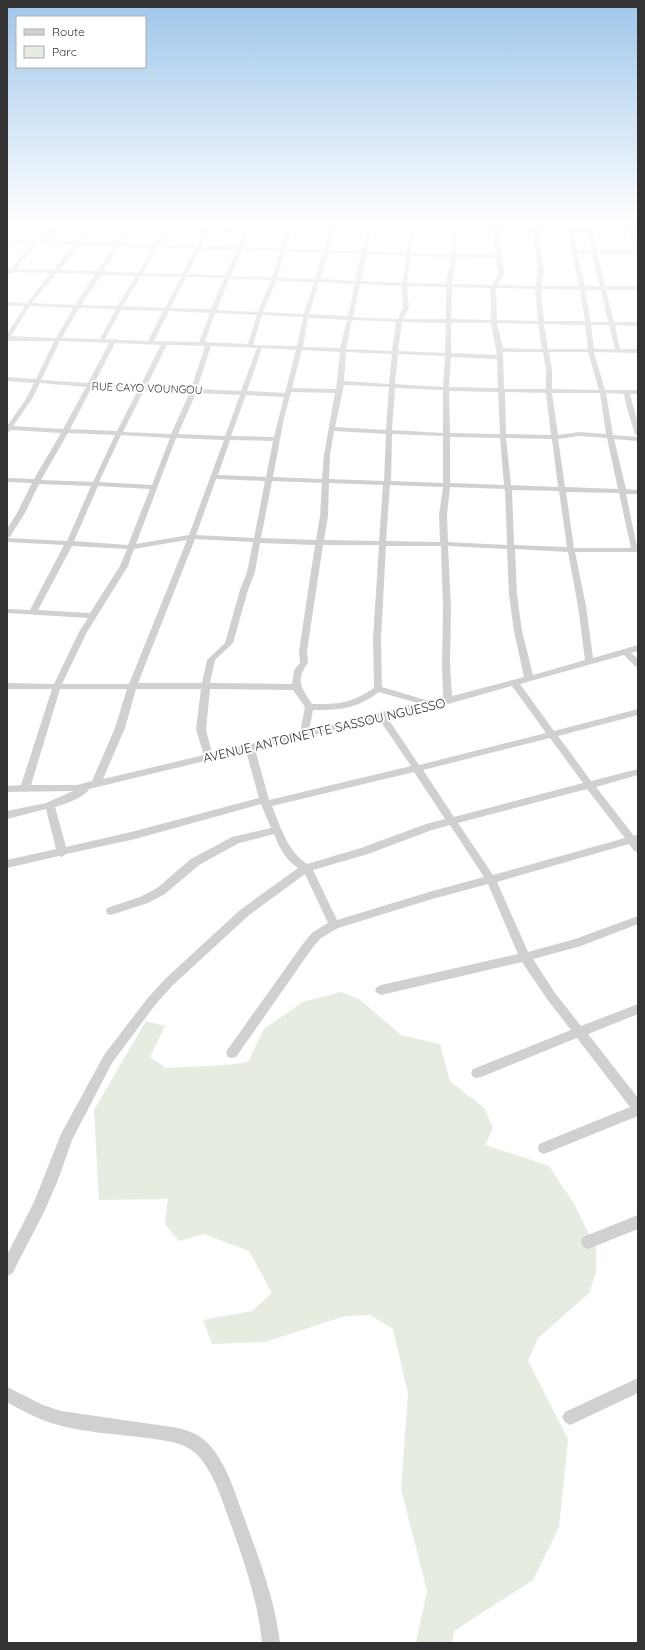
<svg xmlns="http://www.w3.org/2000/svg" width="645" height="1650" font-family="Quicksand,sans-serif">
<style>
.green{fill:#e6ecdf}
.lines{fill:none;stroke-linecap:round;stroke-linejoin:round}
.minor{fill:#d0d0d0;fill-rule:evenodd}
.labels{text-anchor:middle;stroke-width:4;stroke-linejoin:round;paint-order:stroke}
.far-street-label{font-size:11px;fill:#333;stroke:#fff}
.street-label{font-size:13px;fill:#333;stroke:#fff}
</style>
<rect width="100%" height="100%" fill="#fff"/>
<path class="green" d="M341,992L359,999L401,1035L440,1044L450,1081L484,1108L493,1128L485,1145L549,1166L574,1204L596,1248V1272L589,1293L538,1338L528,1361L568,1439L559,1527L533,1580L454,1631L452,1643H416L427,1591L401,1489L408,1394L393,1329L370,1315L345,1316L265,1342L212,1344L203,1320L252,1311L272,1293L249,1251L204,1234L179,1241L165,1224L168,1199L99,1200L94,1110L146,1021L165,1026L150,1057L166,1068L227,1065L248,1062L264,1029L303,1002Z"/>
<g class="lines">
<path class="minor" d="M11,226H16L7,235V231Z
M52,226H57L46,241L76,242L88,226H93L81,242L116,243L128,226H132L121,243L155,244L167,226L246,230L248,226H252L243,247L281,248L288,226H292L286,249L324,250L329,226H333L329,250L362,251L368,226H372L367,251L406,253L411,226H415L411,253L451,254L453,228L418,227L416,226H498L533,228V226H537L538,228L568,229L569,226H573V229H587V226H591L597,250H635L627,228L602,226H631L638,246V255L597,253L605,286H638V290H606L614,322H638V326L615,325L620,349H638V353L594,352L605,390H638V394H630L638,424V436L635,434L626,405L624,394L606,393L613,435L638,437V441L614,439L626,489L638,490V494H626L638,552H575L586,606L593,658L638,645V651L631,653L638,659V667L635,666L624,655L520,684L554,731L638,709V715L558,736L591,781L638,769V775L596,787L634,836L638,834V852L634,851L629,844L497,882L528,952L575,939L638,916V924L581,946L533,959L555,993L581,1026L638,1004V1014L588,1034L638,1098V1116L544,1154L539,1152L538,1148L539,1144L630,1107L577,1038L481,1077L477,1078L473,1077L471,1073L473,1069L571,1030L547,999L522,962L381,995L377,993L375,990L377,987L381,985L518,954L488,884L429,900L338,928L321,938L313,947L236,1057L232,1058L228,1057L226,1053L228,1049L305,941L313,932L328,923L305,874L248,916L172,986L155,1005L112,1063L72,1140L58,1180L44,1212L12,1274L7,1276V1255L34,1202L61,1134L104,1055L147,999L164,980L240,910L298,868C285,859 280,849 274,834L239,843L199,865L165,894L148,903L111,915L107,914L106,911L107,908L140,897L157,888L191,859L232,837L271,828L261,804L135,839L66,854L62,857L59,856L7,868V860L56,849L46,809L7,819V811L46,803L73,791L7,792V786L21,785L52,689H7V683L54,684L79,632L88,618L7,613V609L30,610L64,545L7,542V538L67,541L91,486L39,484L25,513L10,537H7V529L17,513L32,483L7,482V478L34,479L61,433L11,430L7,433V426L26,399L34,383L7,381V377L36,379L54,341H7V334L25,306H7V302L27,303L51,273L14,272L12,274H8L7,268L11,269L32,243L7,242V240L41,241ZM169,229L203,231L197,246L160,245ZM458,229L494,230L495,255L456,254ZM499,230L533,231L538,271L536,286L497,285L504,275ZM208,231L244,233L238,247L202,246ZM538,231L568,232L579,286H541L544,271ZM573,232H588L592,250H577ZM38,243L74,245L53,270L16,269ZM79,245L114,246L98,271L59,270ZM119,246L154,247L138,273L103,271ZM158,247L195,249L182,274L143,273ZM200,249L237,250L225,275L187,274ZM242,250L280,251L272,277L231,276ZM285,252L323,253L315,279L277,278ZM328,253L361,254L355,281L320,279ZM577,253H592L600,286H585ZM366,254L406,256L402,283L361,281ZM411,256L451,257L446,284L407,283ZM456,257L496,258L498,275L492,285L452,284ZM56,273L95,274L75,305L32,303ZM101,275L136,276L117,306L81,305ZM141,276L181,277L165,308L123,306ZM186,277L224,278L211,309L170,308ZM229,279L271,280L258,312L217,310ZM276,281L314,282L304,314L263,312ZM319,282L355,284L348,316L309,314ZM360,284L401,286L403,308L398,319L353,317ZM407,286L446,287V319H403L409,308ZM452,287L490,288L491,320L451,319ZM496,288L535,289L538,321L497,320ZM541,289L580,290L585,321H544ZM585,290H601L608,322H591ZM30,306L73,308L56,338L11,336ZM79,308L116,309L100,339L62,338ZM121,310L163,311L148,341L105,339ZM169,311L210,313L199,342L154,341ZM215,313L257,315L248,344L205,342ZM262,315L303,317L297,346L253,345ZM308,318L347,320L340,348L303,347ZM352,320L396,322L392,351L346,349ZM402,322L446,323L445,353L398,351ZM451,323H491L497,355L451,353ZM497,323L538,324L542,349L503,348ZM544,324L585,325L588,349H548ZM591,325H609L615,349H594ZM60,341L109,343L88,383L41,380ZM115,343L161,345L140,386L94,384ZM167,345L205,346L191,389L146,387ZM211,346L257,348L241,391L197,389ZM262,348L296,350L285,393L247,391ZM302,350L340,352L336,389L292,388ZM346,352L392,354L389,384L344,381ZM503,352H543L546,370V389H504ZM549,352H588L599,390L552,389V370ZM398,354L445,356L443,387L395,384ZM451,357L497,359L498,388L449,387ZM40,383L86,387L63,429L13,426L32,399ZM344,385L389,387L386,430L335,427ZM92,387L138,390L117,431L70,429ZM395,388L443,390V433L392,430ZM144,390L190,392L171,434L123,432ZM449,391L498,392L500,434L450,433ZM291,392L335,393L324,455L322,479L273,477L284,418ZM505,392L546,393L551,435L506,434ZM196,393L240,395L225,436L178,434ZM552,393H600L606,434L579,432L558,435ZM246,395L284,397L274,437L231,436ZM334,431L386,434L384,481L329,479L330,455ZM68,433L115,435L93,482L41,480ZM392,434L443,436V483L391,481ZM121,435L170,438L152,485L99,482ZM579,436L607,438L618,489L565,487L558,439ZM450,437L500,438L504,485L450,483ZM176,438L224,440L189,535L136,544ZM506,438L552,439L558,487L511,485ZM230,440L273,441L266,477L218,475ZM216,479L265,481L254,538L196,535ZM272,481L322,483L320,516L316,540L261,538ZM329,483L383,485L379,541L324,540L328,516ZM390,485L443,487L439,515L440,542L386,541ZM98,486L150,489L128,545L74,541ZM450,487L505,489L507,545L448,542L447,515ZM512,490L559,491L567,547L514,545ZM566,492L619,493L631,548H574ZM195,539L253,542L247,572L240,590L225,643L207,660L202,683H138ZM187,540L129,684H62L87,632L128,566L134,549ZM260,543L315,545L299,651L300,663L294,670L292,684L210,683L215,660L233,643L248,590L255,572ZM323,545H379L373,639L374,688C350,704 339,704 312,704C301,687 295,681 308,663L307,651ZM72,546L127,549L120,566L90,613L38,610ZM386,546H441L443,609L442,663L443,698L429,701L382,687L381,639ZM448,546L507,549L509,595L514,631L524,677L452,696L450,663L451,609ZM515,549L568,552L578,606L585,660L533,675L522,631L517,595ZM512,686L546,733L419,765L387,717L445,703L448,704ZM60,689H127L115,728L92,781L77,785H31ZM136,689H201L196,730L204,755L103,779L125,728ZM210,689L293,690L305,707L300,733L212,753L206,730ZM379,692L417,703L309,731L313,710C340,710 356,709 379,692ZM379,719L411,766L269,800L255,749ZM550,738L583,783L454,817L423,770ZM246,751L259,798L135,831L66,847L55,807C65,804 84,798 89,789ZM414,772L445,819L426,824L361,848L307,864C287,850 281,828 272,806ZM587,789L625,838L493,875L458,823ZM450,825L484,877L429,892L337,920L313,870L368,854L432,830Z
M638,1215V1229L588,1249L583,1247L581,1242L583,1237Z
M638,1378V1393L570,1425L565,1422L562,1417L565,1412Z
M7,1387L43,1405L61,1411L172,1427C183,1429 195,1432 203,1439C226,1458 235,1494 245,1520C260,1561 275,1600 280,1643H262C258,1602 245,1564 231,1525C223,1503 216,1478 201,1459C193,1449 184,1445 172,1442C133,1434 90,1435 51,1423C36,1418 21,1410 7,1402Z"/>
</g>
<linearGradient id="sky" x2="0" y2="1"><stop stop-color="#9ec6ea"/><stop offset="0.49" stop-color="#fff"/><stop offset="1" stop-color="#fff" stop-opacity="0"/></linearGradient>
<rect width="645" height="457" fill="url(#sky)"/>
<g class="labels">
<g class="far-street-label">
<text transform="translate(147 388) rotate(2)" y="4">RUE CAYO VOUNGOU</text>
</g>
<g class="street-label">
<text transform="translate(324 730) rotate(-13)" y="5">AVENUE ANTOINETTE SASSOU NGUESSO</text>
</g>
</g>
<rect width="645" height="1650" fill="none" stroke="#333333" stroke-width="16"/>
<rect x="16" y="16" width="130" height="52" fill="#ffffff" stroke="#adadad"/>
<rect x="24" y="29" width="20" height="6" fill="#d0d0d0" stroke="#adadad"/>
<text x="52" y="36" font-size="12" fill="#333333">Route</text>
<rect x="24" y="46" width="20" height="12" fill="#e6ecdf" stroke="#adadad"/>
<text x="52" y="56" font-size="12" fill="#333333">Parc</text>
</svg>
